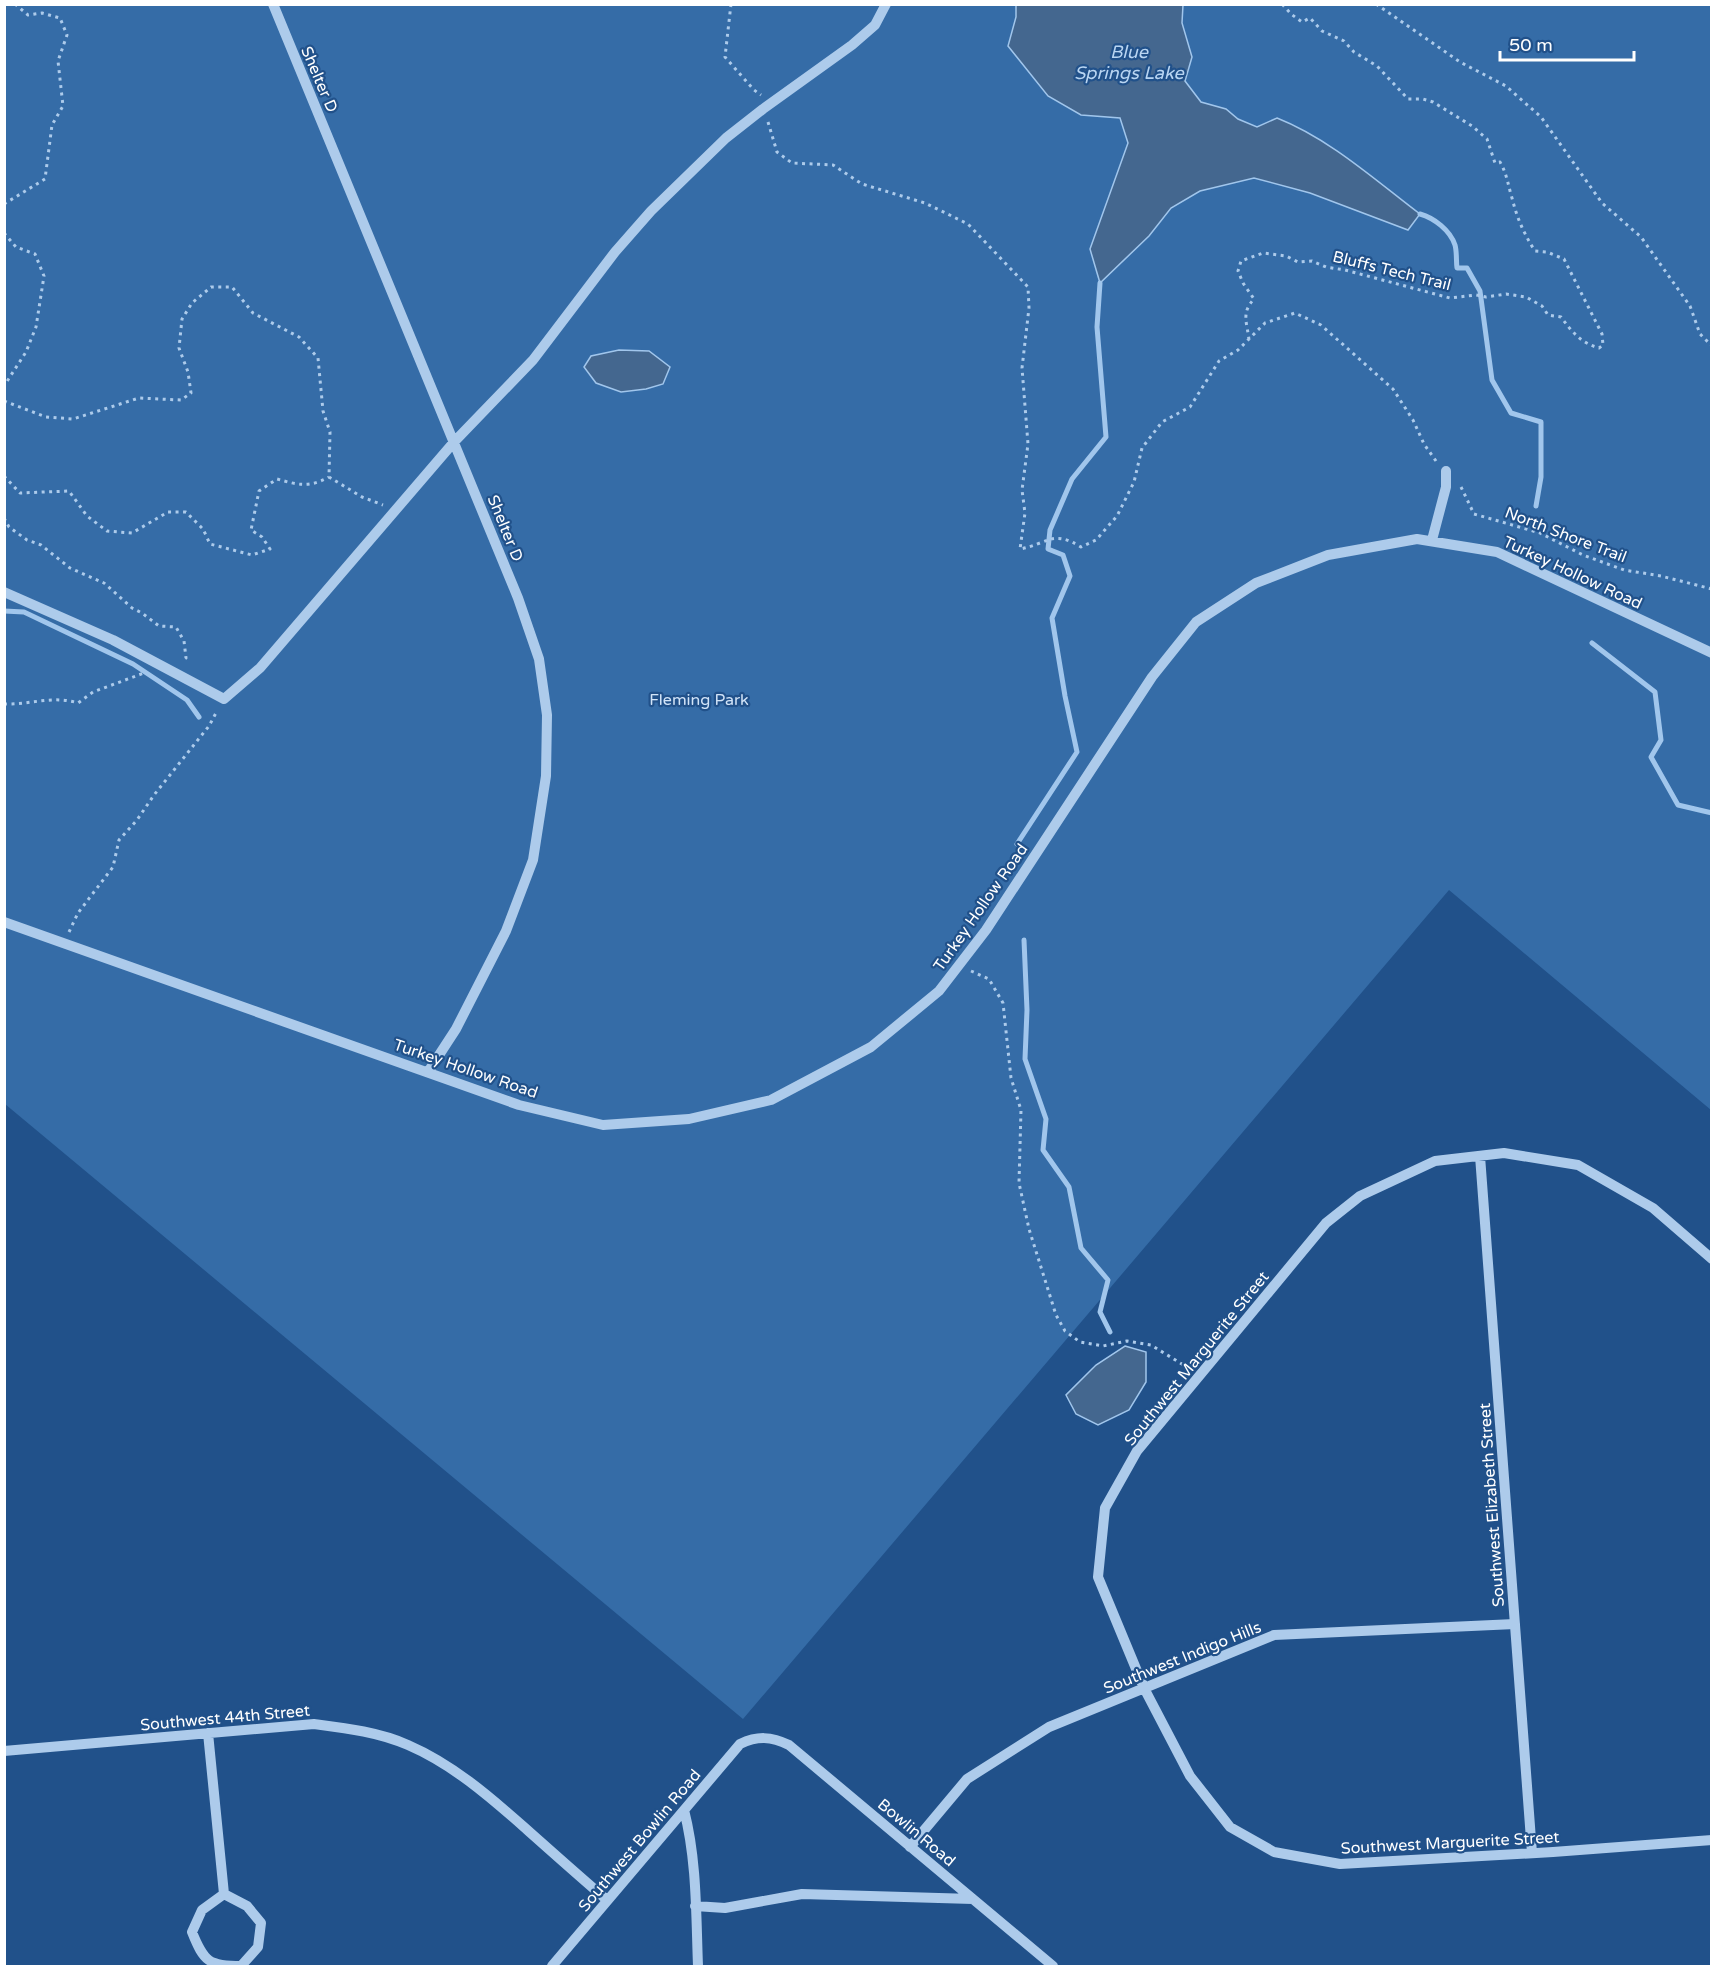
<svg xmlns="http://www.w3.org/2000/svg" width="1716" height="1971" font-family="'Varela Round',sans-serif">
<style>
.green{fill:#356ca7}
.water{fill:#44678f;stroke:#a1c6ec;stroke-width:1.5}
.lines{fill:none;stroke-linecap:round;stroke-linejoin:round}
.stream{stroke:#a1c6ec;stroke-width:5}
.path{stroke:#adcbeb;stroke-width:3;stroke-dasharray:3 4.5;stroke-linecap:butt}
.minor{stroke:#adcbeb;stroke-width:10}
.labels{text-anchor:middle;stroke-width:4.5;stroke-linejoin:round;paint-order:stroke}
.street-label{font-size:16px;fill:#fff;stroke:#21518a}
.park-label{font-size:16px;fill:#d2e4f8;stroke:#21518a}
.water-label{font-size:18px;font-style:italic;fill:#b9d5f2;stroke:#21518a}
</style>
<rect width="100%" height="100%" fill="#21518a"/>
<path class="green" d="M4,5H1711V1110L1449,890L743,1719L5,1104Z"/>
<path class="water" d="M1016,5H1183L1182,23L1192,57L1185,81L1201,102L1226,109L1238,119L1257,127L1277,118C1330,139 1375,180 1420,214L1408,230L1310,193L1254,178L1200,191L1171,208L1149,236L1100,283L1090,249L1128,143L1120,118L1081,115L1048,96L1008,46L1016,17Z
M619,350L649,351L670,367L663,384L646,389L621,392L596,383L584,367L591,356Z
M1125,1346L1146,1352V1382L1129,1410L1098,1425L1076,1414L1066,1395L1096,1365Z"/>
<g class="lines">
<path class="stream" d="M1420,214C1434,218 1450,230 1455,245C1457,252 1456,261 1457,268H1467L1480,291L1492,380L1511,413L1541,422V477L1536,506
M4,611L24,612L133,664L187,700L199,717
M1592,643L1655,692L1661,740L1651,757L1678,805L1712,813
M1017,844L1077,752L1065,696L1052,618L1070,576L1063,555L1048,549L1050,530L1072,479L1106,437L1097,327L1100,283
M1024,940L1027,1010L1025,1059L1046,1119L1043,1150L1069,1187L1081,1248L1108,1280L1100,1312L1110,1332"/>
<path class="path" d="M731,4L725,57L754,90L761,95
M1376,4L1460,62L1506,86L1541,117L1602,203L1641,237L1690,306L1700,334L1712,346
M768,122L777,152L792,163L833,165L862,184L925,203L968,224L1028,287L1029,308L1022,368L1028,444L1022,490L1025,513L1020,549C1048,544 1052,529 1081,547L1096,540L1117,516L1134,482L1142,448L1162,422L1190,407L1219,361L1238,350L1265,323L1295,313L1321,325L1393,389L1413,420L1424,444L1436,461
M4,204L45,179L52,125L63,106L58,61L67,35L60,18L42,13L28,15L15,4
M4,233L16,247L35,254L44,276L36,327L26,352L4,386
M1249,340C1247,322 1241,313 1254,299L1243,283L1238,271L1241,261L1263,253L1286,256L1298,262L1312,261L1326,267L1345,270L1450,298L1476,295L1486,297L1506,294L1526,297L1542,306L1548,315L1561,317C1572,332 1581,343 1599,348L1603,345L1602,334L1564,259L1547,252L1535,251C1524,234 1517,218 1512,198C1508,185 1507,174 1500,162L1495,163L1487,139L1472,126L1433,102L1423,99H1408L1377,66L1354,52L1344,41L1322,31L1310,18L1302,22L1291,14L1282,4
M4,401L46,417L73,419L139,398L181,400L191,393L188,372L179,348L182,319L192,303L211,287H232L253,313L299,337L318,358L323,411L330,432L329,477L362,497L383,505
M4,476L20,493L69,491L87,516L107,531L132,533L168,512H186L203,529L210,544L252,555L270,549L262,537L251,530L259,491L277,479C298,485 309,488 329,477
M1461,487L1474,514L1540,533L1583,555L1624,570L1661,576L1712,589
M4,518L9,527L27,540L41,545L70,568L104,583L132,608L142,613L159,626L176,627L184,641L186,658L182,661
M4,704C30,705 52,695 78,703L93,692L144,673
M69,932L78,913L113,867L119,840L137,820L154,795L209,726L217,711
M971,971L989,979L1003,1003L1011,1078L1021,1110L1019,1183L1029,1229L1056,1315L1065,1331L1080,1342L1103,1346L1127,1341L1151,1345L1190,1369"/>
<path class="minor" d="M273,4L518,598L539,659L547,715L546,776L533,860L506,931L456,1029L428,1072
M1432,540L1446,487V471
M4,592L113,640L224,699L260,668L454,442L533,360L615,252L651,211L726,138L763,109L852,45L875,25L886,4
M4,922L519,1105L603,1125L689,1119L771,1100L871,1047L939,991L986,930L1152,677L1196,622L1256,583L1328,555L1417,539L1497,552L1712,653
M1480,1156L1532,1853
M1712,1259L1653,1208L1578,1165L1504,1153L1435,1161L1360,1196L1326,1223L1137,1451L1105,1508L1098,1577L1144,1688L1190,1776L1230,1827L1274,1852L1340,1864L1553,1852L1712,1840
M208,1733L224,1894L202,1910L192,1932C204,1962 209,1966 241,1966L258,1947L261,1923L247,1906L224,1894
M4,1751L314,1724C345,1728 379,1732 408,1745C452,1764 489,1796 524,1827C551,1851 579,1876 607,1900
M684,1810C697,1860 696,1915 698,1966
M910,1847L967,1779L1049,1727L1274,1635L1515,1624
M695,1906L725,1908L802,1894L973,1899
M552,1966L740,1744C757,1736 771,1736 789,1745L1053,1966"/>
</g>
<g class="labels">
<g class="street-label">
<text transform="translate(320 79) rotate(67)" y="6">Shelter D</text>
<text transform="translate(1392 270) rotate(14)" y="6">Bluffs Tech Trail</text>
<text transform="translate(506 528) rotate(68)" y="6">Shelter D</text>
<text transform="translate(1566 534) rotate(21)" y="6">North Shore Trail</text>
<text transform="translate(1573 572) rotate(25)" y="6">Turkey Hollow Road</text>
<text transform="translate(980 907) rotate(-55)" y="6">Turkey Hollow Road</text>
<text transform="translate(466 1068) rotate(19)" y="6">Turkey Hollow Road</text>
<text transform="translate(1196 1358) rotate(-51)" y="6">Southwest Marguerite Street</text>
<text transform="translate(1491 1505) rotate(-94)" y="6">Southwest Elizabeth Street</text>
<text transform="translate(1182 1657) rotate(-22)" y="6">Southwest Indigo Hills</text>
<text transform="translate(225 1717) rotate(-5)" y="6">Southwest 44th Street</text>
<text transform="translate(917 1832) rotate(40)" y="6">Bowlin Road</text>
<text transform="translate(639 1840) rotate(-50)" y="6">Southwest Bowlin Road</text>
<text transform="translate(1450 1842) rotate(-3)" y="6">Southwest Marguerite Street</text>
</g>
<g class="park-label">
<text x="699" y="705">Fleming Park</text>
</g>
<g class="water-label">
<text x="1129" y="58">Blue<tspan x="1129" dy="21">Springs Lake</tspan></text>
</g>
</g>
<rect width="1716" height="1971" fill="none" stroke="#ffffff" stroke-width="12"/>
<path d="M1500 51v9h134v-9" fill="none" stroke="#ffffff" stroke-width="3"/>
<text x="1509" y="51" font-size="18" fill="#ffffff" stroke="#21518a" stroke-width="4.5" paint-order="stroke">50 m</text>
</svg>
